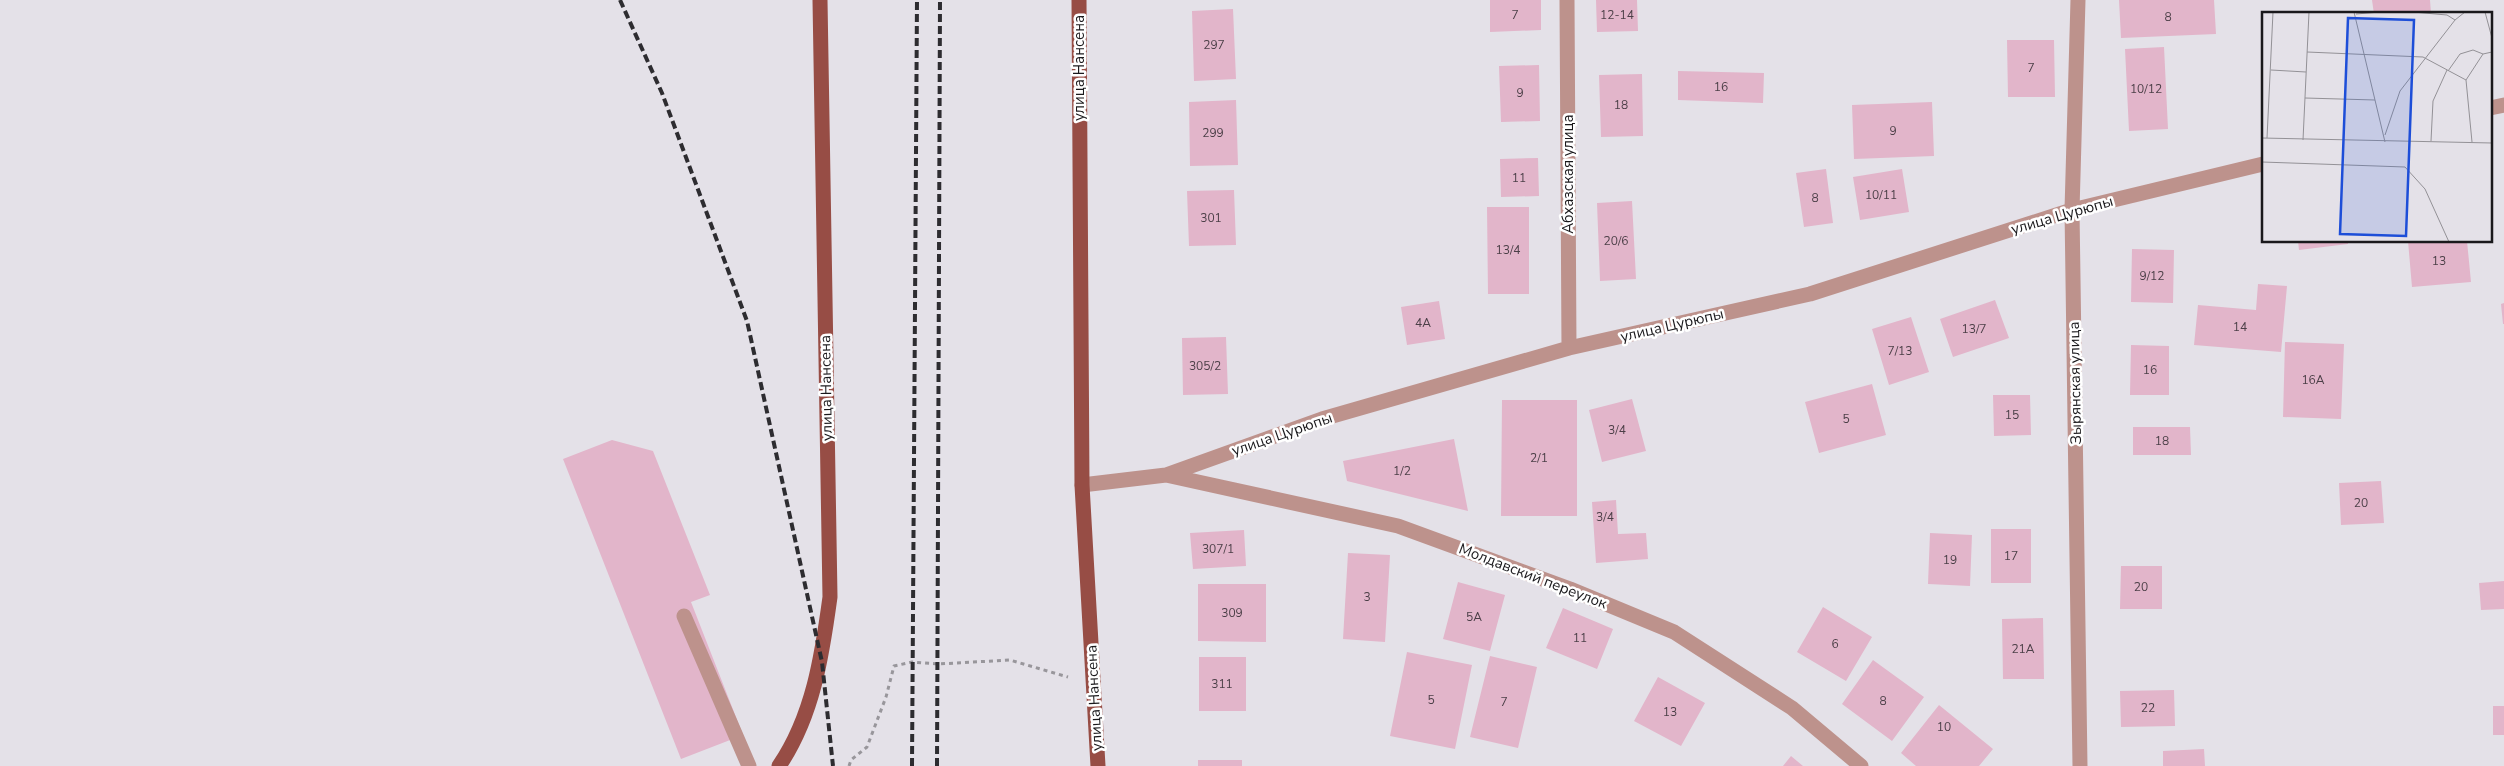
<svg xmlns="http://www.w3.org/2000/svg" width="2504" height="766" font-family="'Nunito Sans',sans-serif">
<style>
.building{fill:#e2b5ca}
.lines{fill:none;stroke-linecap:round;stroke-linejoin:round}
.path{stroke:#98969b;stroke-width:3;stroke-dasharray:4 4;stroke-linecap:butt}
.minor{stroke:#bd928c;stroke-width:15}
.major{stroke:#974d45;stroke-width:15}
.rail{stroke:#2d2c30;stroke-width:4;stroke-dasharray:8 4;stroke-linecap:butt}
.labels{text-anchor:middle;stroke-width:5;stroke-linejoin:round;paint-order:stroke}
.number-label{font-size:12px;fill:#4b3f47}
.street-label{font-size:15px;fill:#19181b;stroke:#fff}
.inset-road{fill:none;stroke:#939196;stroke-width:1}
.view{fill:#1d4ed8;fill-opacity:0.15;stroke:#1d4ed8;stroke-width:2.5}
.inset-edge{fill:none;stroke:#19181b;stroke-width:2.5}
</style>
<rect width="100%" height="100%" fill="#e4e1e8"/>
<path class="building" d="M1490,0H1541V30L1490,32Z
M1596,0H1637L1638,31L1597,32Z
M2119,0H2214L2216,34L2121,38Z
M2372,0H2430L2431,14H2374Z
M1233,9L1236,79L1194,81L1192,11Z
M2007,40H2054L2055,97H2008Z
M2164,47L2168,129L2129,131L2125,49Z
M1539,65L1540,121L1501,122L1499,66Z
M1678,71L1764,73L1763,103L1678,100Z
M1642,74L1643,136L1601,137L1599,75Z
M1236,100L1238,165L1190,166L1189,102Z
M1932,102L1934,156L1854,159L1852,105Z
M1538,158L1539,196L1501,197L1500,159Z
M1826,169L1833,223L1804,227L1796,173Z
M1902,169L1909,212L1860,220L1853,177Z
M1234,190L1236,245L1189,246L1187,191Z
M1632,201L1636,279L1600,281L1597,203Z
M1487,207H1529V294H1488Z
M2298,241H2348V244L2299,250Z
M2408,241H2467L2471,282L2412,287Z
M2132,249L2174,250L2173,303L2131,302Z
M2258,284L2287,286L2281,352L2194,345L2198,305L2256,310Z
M1995,300L2009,338L1953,357L1940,319Z
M1439,301L1445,339L1407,345L1401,307Z
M2504,303V324H2503L2501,304Z
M1911,317L1929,372L1889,385L1872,329Z
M1226,337L1228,394L1183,395L1182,338Z
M2285,342L2344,344L2341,419L2283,417Z
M2131,345L2169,346V395H2130Z
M1872,384L1886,435L1819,453L1805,402Z
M1993,395H2030L2031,435L1994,436Z
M1632,399L1646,451L1602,462L1589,410Z
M1502,400H1577V516H1501Z
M2133,427H2190L2191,455H2133Z
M1454,439L1468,511L1347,481L1343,461Z
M612,440L653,451L710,595L691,602L743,735L681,759L563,459Z
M2381,481L2384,523L2341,525L2339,483Z
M1616,500L1618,534L1646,533L1648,559L1596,563L1592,502Z
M1991,529H2031V583H1991Z
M1244,530L1246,566L1193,569L1190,533Z
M1930,533L1972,535L1970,586L1928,584Z
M1348,553L1390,555L1385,642L1343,639Z
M2121,566H2162V609H2120Z
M2504,581V609L2481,610L2479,583Z
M1458,582L1505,595L1490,651L1443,639Z
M1198,584H1266V642L1198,641Z
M1823,607L1872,637L1846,681L1797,652Z
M1563,608L1613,629L1597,669L1546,648Z
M2043,618L2044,679H2003L2002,619Z
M1407,652L1472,665L1455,749L1390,736Z
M1490,656L1537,667L1518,748L1470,737Z
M1199,657H1246V711H1199Z
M1873,660L1924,697L1892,741L1842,704Z
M1658,677L1705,703L1681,746L1634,721Z
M2174,690L2175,726L2121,727L2120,691Z
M1939,705L1993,749L1979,766H1916L1901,753Z
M2493,706H2504V735H2493Z
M2204,749L2205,766H2163V751Z
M1791,756L1803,766H1783Z
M1198,760H1242V766H1198Z"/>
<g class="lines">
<path class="path" d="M849,766L851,760L867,747L886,697L894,666L912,662L938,664L1010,660L1068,677"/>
<path class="minor" d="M1567,0L1569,348
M2078,0L2072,210L2080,766
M2490,108L2504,105
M1166,475L1398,526L1570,589L1674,632L1792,708L1861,766
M1082,485L1166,475L1322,419L1569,348L1810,294L2072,210L2263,164
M684,616L749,766"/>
<path class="major" d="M1079,0L1082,485L1098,766
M779,766C813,716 822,656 830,597L820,0"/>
<path class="rail" d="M620,0L662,93L747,321L822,662L833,766
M912,766L917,0
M937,766L940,0"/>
</g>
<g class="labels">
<g class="number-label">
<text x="1515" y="19">7</text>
<text x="1617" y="19">12-14</text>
<text x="2168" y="21">8</text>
<text x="1214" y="49">297</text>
<text x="2031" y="72">7</text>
<text x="1721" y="91">16</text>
<text x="2146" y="93">10/12</text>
<text x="1520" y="97">9</text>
<text x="1621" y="109">18</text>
<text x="1893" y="135">9</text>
<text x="1213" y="137">299</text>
<text x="1519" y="182">11</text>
<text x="1881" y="199">10/11</text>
<text x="1815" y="202">8</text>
<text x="1211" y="222">301</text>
<text x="1616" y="245">20/6</text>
<text x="1508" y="254">13/4</text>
<text x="2439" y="265">13</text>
<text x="2152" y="280">9/12</text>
<text x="1423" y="327">4А</text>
<text x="2240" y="331">14</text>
<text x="1974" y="333">13/7</text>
<text x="1900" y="355">7/13</text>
<text x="1205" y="370">305/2</text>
<text x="2150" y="374">16</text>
<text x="2313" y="384">16А</text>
<text x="2012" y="419">15</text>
<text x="1846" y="423">5</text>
<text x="1617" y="434">3/4</text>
<text x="2162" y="445">18</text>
<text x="1539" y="462">2/1</text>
<text x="1402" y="475">1/2</text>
<text x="2361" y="507">20</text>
<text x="1605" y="521">3/4</text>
<text x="1218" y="553">307/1</text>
<text x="2011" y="560">17</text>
<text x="1950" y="564">19</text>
<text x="2141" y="591">20</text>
<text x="1367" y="601">3</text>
<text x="1232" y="617">309</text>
<text x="1474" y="621">5А</text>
<text x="1580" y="642">11</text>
<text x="1835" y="648">6</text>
<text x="2023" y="653">21А</text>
<text x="1222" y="688">311</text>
<text x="1431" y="704">5</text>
<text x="1883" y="705">8</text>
<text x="1504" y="706">7</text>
<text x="2148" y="712">22</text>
<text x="1670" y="716">13</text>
<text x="1944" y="731">10</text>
</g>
<g class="street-label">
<text transform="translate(1079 68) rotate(-90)" y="5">улица Нансена</text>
<text transform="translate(1568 174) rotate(-90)" y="5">Абхазская улица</text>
<text transform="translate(2062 215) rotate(-16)" y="5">улица Цурюпы</text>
<text transform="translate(1672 325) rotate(-13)" y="5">улица Цурюпы</text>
<text transform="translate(2075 383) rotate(-91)" y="5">Зырянская улица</text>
<text transform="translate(826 388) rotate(-91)" y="5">улица Нансена</text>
<text transform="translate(1282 434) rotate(-19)" y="5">улица Цурюпы</text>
<text transform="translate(1533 576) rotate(21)" y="5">Молдавский переулок</text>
<text transform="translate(1094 698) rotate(-93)" y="5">улица Нансена</text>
</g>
</g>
<g transform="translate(2262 12)">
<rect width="230" height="230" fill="#e4e1e8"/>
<path class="inset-road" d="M92,0L123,130M151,0L185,3L193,8M223,0L230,26M94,2L118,0M45,40L161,45L204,68L221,42L230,40M9,58L44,60M186,59L198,42L211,38L221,42M204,68L210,130M43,86L113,88M123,123L138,79L193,8L203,0M0,126L230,131M5,126L11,0M41,128L47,0M169,129L171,89L185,58M0,150L143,155L163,177L187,230"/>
<path class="view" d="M86,6L152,8L144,224L78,222Z"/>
<rect width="230" height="230" class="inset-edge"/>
</g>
</svg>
